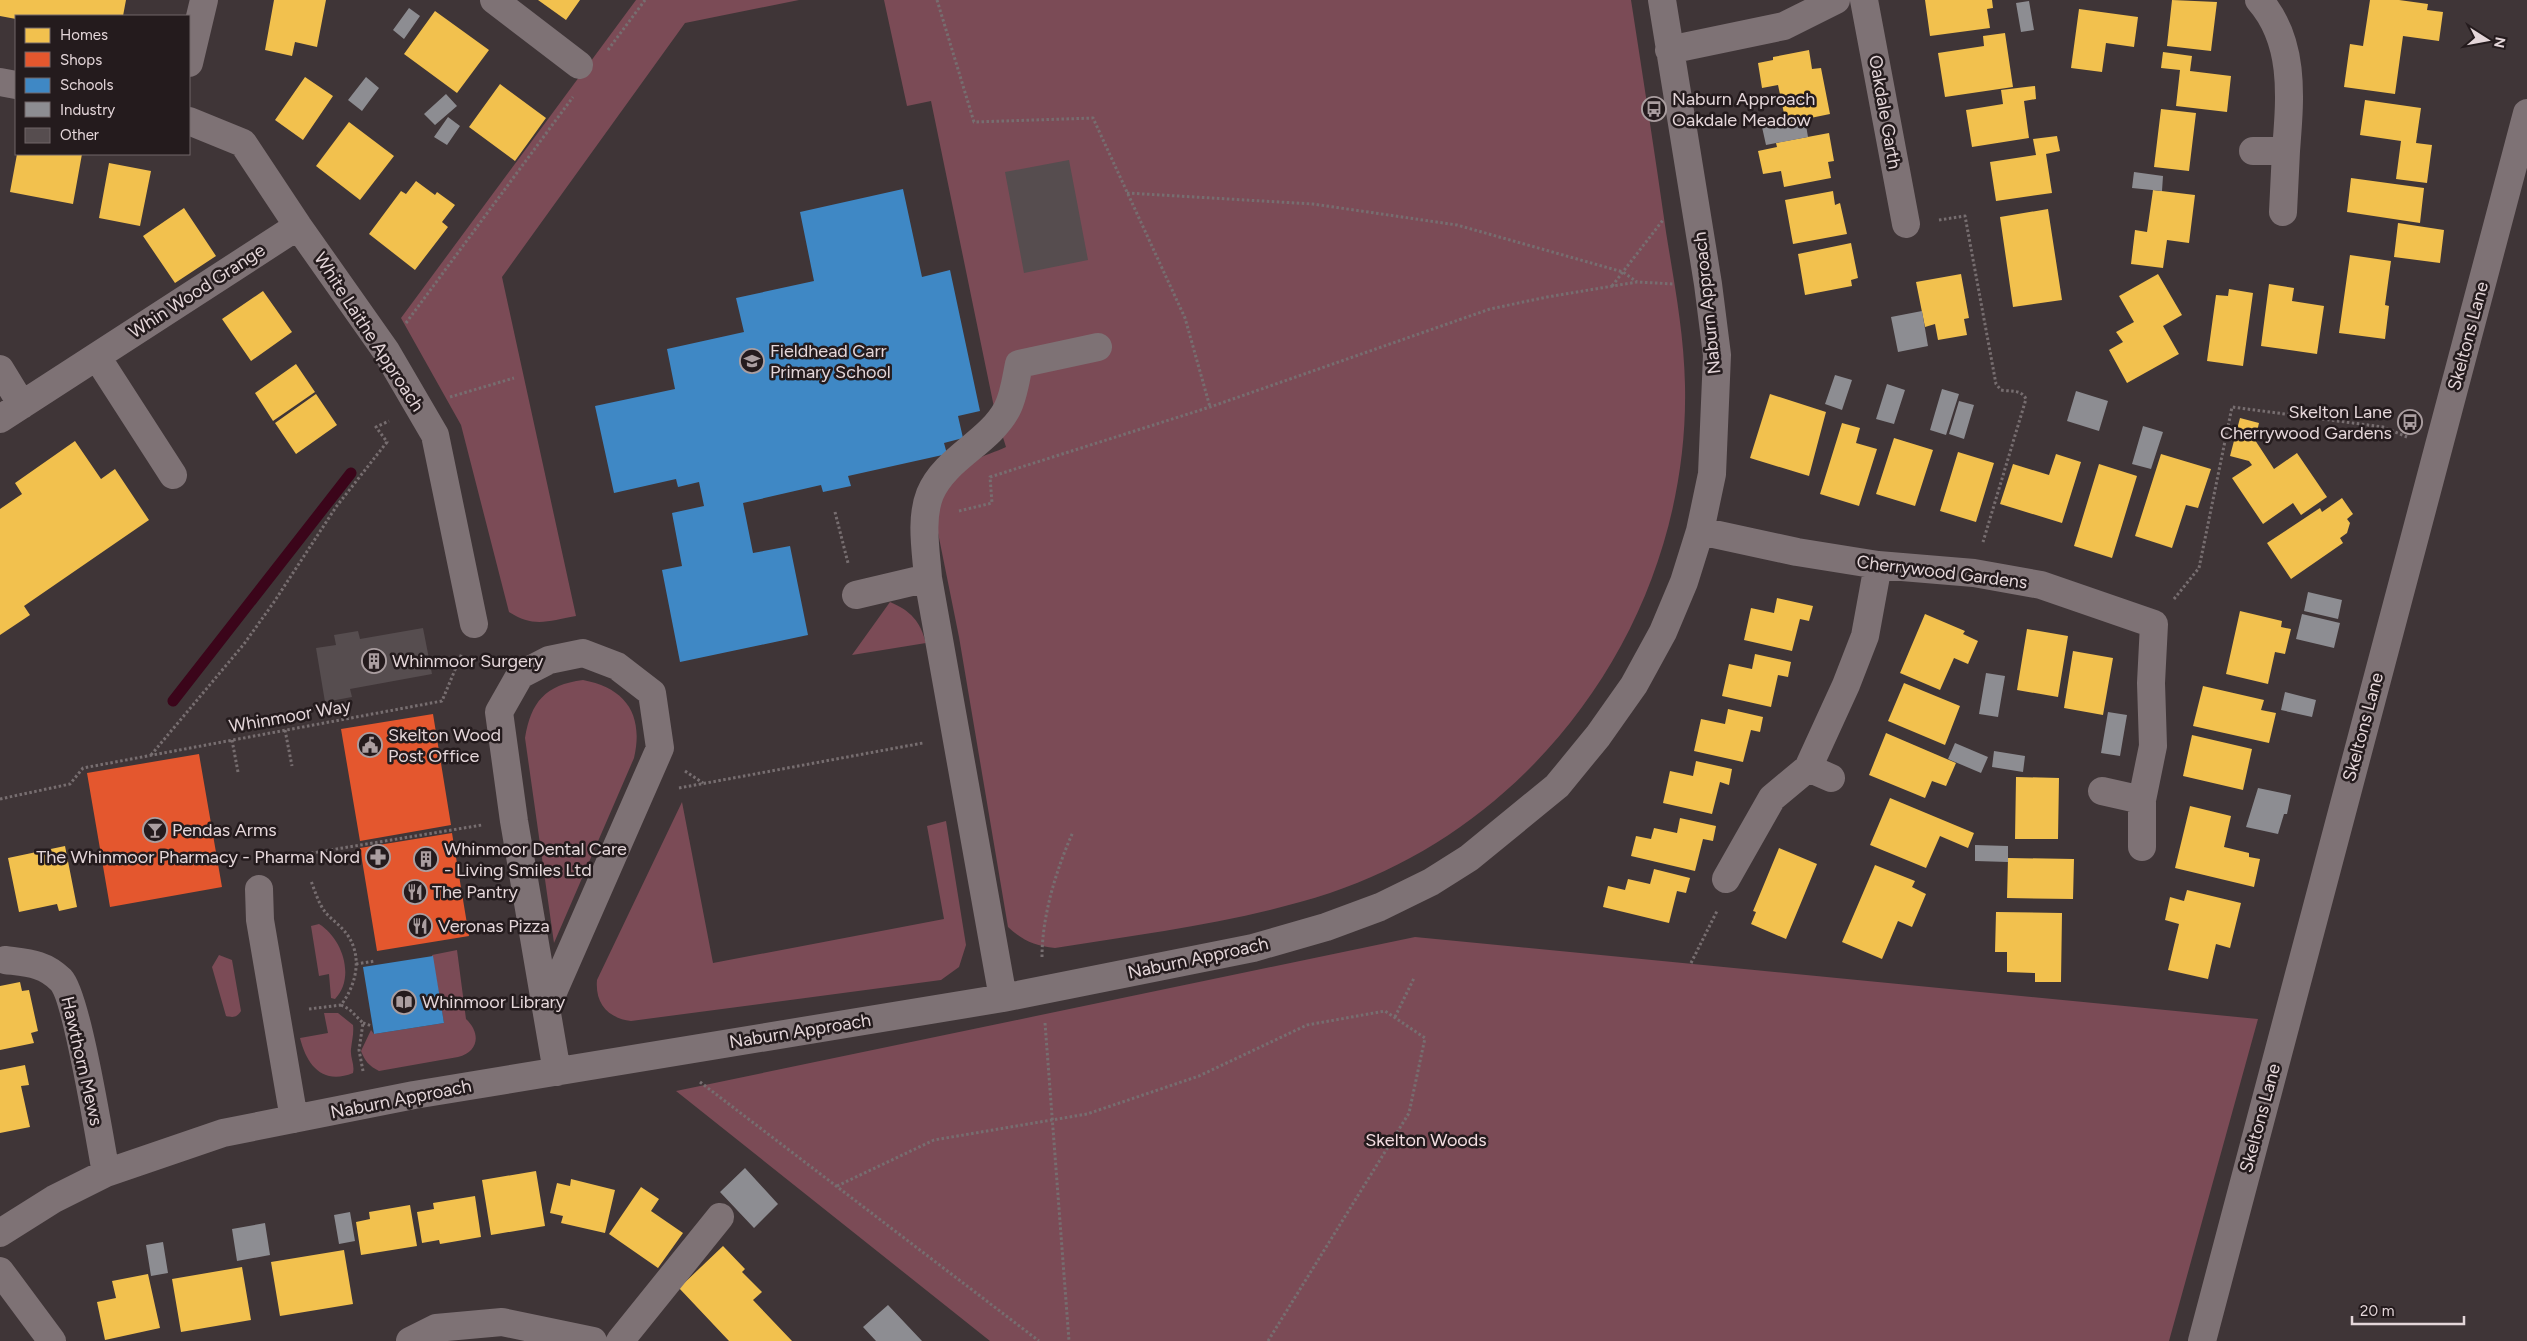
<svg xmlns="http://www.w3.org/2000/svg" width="2527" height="1341" font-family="Figtree,sans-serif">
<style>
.green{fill:#7b4b56}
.homes{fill:#f2c14e}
.shops{fill:#e4572e}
.schools{fill:#3f88c5}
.industry{fill:#8d8d92}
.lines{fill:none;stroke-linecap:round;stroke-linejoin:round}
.stream{stroke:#3b051a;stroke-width:11}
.building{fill:#564d4f}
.path{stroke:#776e70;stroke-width:3;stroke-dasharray:2.5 2.5;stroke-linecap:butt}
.minor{stroke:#7e7275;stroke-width:28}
.labels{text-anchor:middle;stroke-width:5;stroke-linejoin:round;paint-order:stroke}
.poi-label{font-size:18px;fill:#e4d6d9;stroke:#241b1d;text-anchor:start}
.street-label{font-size:18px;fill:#e4d6d9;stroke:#241b1d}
.park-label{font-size:18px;fill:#f3dde1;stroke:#241b1d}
</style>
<rect width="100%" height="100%" fill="#3f3537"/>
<path class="green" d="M636,0H799L685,23L502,277L576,616C548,621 534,628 509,612L461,425L401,318Z
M884,0H1631C1643,77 1655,155 1666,232C1674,282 1684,333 1685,385C1690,609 1545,821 1330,893C1241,922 1148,933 1055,948C1035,946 1023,941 1008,927L959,637L934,513C941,493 955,473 974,461C983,455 996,452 1006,447L995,412L931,101L907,106Z
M890,602C911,611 920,621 926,643L852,655Z
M583,680C626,688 644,715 634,758L554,943L525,738C531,702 545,685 583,680Z
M682,802L713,963L944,919L927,826L946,821L966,945L959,967L941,980L631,1021C607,1018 595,1003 597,980Z
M319,924C342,938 356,977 335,999L331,998L329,974L319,976L311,926Z
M1415,937L2258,1019L2169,1341H990L676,1091Z
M457,950L466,1019C481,1033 479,1052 458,1057L379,1071C369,1066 365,1061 361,1051L371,1030L374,1034L444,1023L432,955Z
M219,955L232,960L241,1011C237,1017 234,1018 226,1016L212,967Z
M324,1013H338L353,1025C354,1033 352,1040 351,1049C350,1058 355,1064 353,1073C323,1085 307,1066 300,1038L328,1033Z"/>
<path class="homes" d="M0,0H126L123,16H16V19L0,16Z
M274,0H326L317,47L295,42L292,56L265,50Z
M538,0H580L566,20Z
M1925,0H1992L1993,8L1987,9L1990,28L1930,36Z
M2172,0L2217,2L2211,51L2167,46Z
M2370,0H2399L2428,4L2427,10L2443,12L2439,41L2403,36L2395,94L2344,87L2350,44L2363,46Z
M2079,9L2138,17L2134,47L2106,43L2102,72L2071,68Z
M435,11L489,50L457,93L404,54Z
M2005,33L2013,87L1945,97L1938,53L1984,46L1983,36Z
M1809,50L1812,69L1821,68L1830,114L1786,123L1778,85L1762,88L1758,63L1773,60V57Z
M2163,52L2192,56L2190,71L2231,76L2227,112L2176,106L2180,70L2161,68Z
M305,77L333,96L303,140L275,120Z
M500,84L546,118L515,161L469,127Z
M2035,86L2036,99L2024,101L2029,138L1972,147L1966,110L2003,104L2001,90Z
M2365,100L2421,108L2416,143L2432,145L2427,183L2396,179L2401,141L2360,135Z
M2161,109L2196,113L2189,171L2154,167Z
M349,122L394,156L360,200L316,166Z
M1829,133L1834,161L1828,162L1831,178L1784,187L1781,171L1763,174L1758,151L1777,147L1776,143Z
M2057,136L2060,151L2046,154L2052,193L1996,201L1990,162L2036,155L2033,139Z
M17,154H82L73,204L10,192Z
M109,163L151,171L140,226L99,218Z
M2351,178L2424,188L2420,223L2347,212Z
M416,181L435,195L437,192L455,205L442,222L448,227L415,270L369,234L401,191L406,194Z
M2153,190L2195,195L2189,243L2167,240L2163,268L2131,264L2135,230L2147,232Z
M1833,191L1835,205L1840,203L1847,234L1793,244L1785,200Z
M184,208L216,256L175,283L143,236Z
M2048,209L2062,300L2013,307L2000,217Z
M2398,223L2444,230L2440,263L2394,257Z
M1851,243L1858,278L1851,280L1852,286L1805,295L1798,254Z
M2350,255L2391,261L2385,305L2389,306L2385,339L2339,333Z
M1961,274L1969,318L1964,319L1967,335L1938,340L1935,324L1925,327L1916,282Z
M2158,274L2182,315L2163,326L2179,354L2127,383L2109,350L2123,342L2116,332L2134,322L2119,296Z
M2269,284L2294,288L2292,301L2324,306L2317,354L2261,346Z
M2229,289L2253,293L2243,366L2207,361L2216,295L2228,296Z
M263,291L292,332L251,361L222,319Z
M296,364L315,392L273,421L255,393Z
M316,394L337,425L296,454L275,423Z
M1770,394L1826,412L1809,476L1750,458Z
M2240,418L2259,423L2255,440L2274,469L2297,453L2327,497L2301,515L2293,503L2263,524L2232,478L2252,465L2249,461L2230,456Z
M1842,423L1860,428L1856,443L1877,449L1859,506L1820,494Z
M1894,438L1933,450L1915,506L1876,494Z
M75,441L101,479L115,469L149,520L24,606L30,615L0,635V509L22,494L15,483Z
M1958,452L1994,463L1976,522L1940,511Z
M2056,454L2081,462L2062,523L2000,504L2013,464L2049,475Z
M2161,454L2211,469L2198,508L2186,505L2172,548L2135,536Z
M2099,464L2137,476L2112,558L2074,546Z
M2342,498L2353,514L2347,519L2350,523L2347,533L2340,538L2343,543L2291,579L2267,543L2320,508L2322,512Z
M1777,598L1813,606L1809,621L1800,619L1792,651L1744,640L1751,608L1774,613Z
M2240,611L2282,621L2281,627L2291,629L2285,654L2275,652L2268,684L2226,674Z
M1925,614L1965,631L1963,634L1978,641L1968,664L1954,658L1940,690L1900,673Z
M2027,629L2068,636L2058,697L2017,690Z
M2073,651L2113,658L2103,715L2064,708Z
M1755,654L1791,662L1788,677L1778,675L1771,707L1722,696L1729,664L1752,669Z
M1904,683L1960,706L1945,745L1888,721Z
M2203,686L2264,700L2261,710L2276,713L2269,743L2193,726Z
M1728,709L1763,717L1760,732L1751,730L1743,762L1694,751L1701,719L1725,724Z
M1886,733L1956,763L1946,786L1932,781L1925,798L1869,775Z
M2192,735L2252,749L2243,790L2183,776Z
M1696,761L1732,769L1729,785L1720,782L1712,814L1663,803L1670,771L1693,776Z
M2016,777L2059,778L2058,839H2015Z
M1890,798L1974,833L1968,848L1940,836L1926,868L1870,845Z
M2190,806L2231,816L2224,847L2249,853V857L2260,859L2254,887L2175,868Z
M1680,818L1716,826L1713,841L1703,839L1695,871L1631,856L1636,836L1651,839L1654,828L1677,833Z
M65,846L77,907L59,911L57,904L19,912L8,858Z
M1779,848L1817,864L1786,939L1751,924L1756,912L1753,911Z
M2008,858L2074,859L2073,899L2007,898Z
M1875,865L1915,881L1912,887L1926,894L1912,927L1898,921L1882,959L1842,942Z
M1654,869L1690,878L1686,893L1677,891L1669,923L1603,907L1608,886L1625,890L1628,879L1650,884Z
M2187,890L2241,903L2230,948L2216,944L2208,979L2168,970L2179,924L2165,920L2170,897L2184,901Z
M1996,912L2062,913L2061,982H2035V973L2007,972V952H1995Z
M20,982L22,991L29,990L38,1031L31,1033L34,1043L0,1050V986Z
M25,1065L29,1085L21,1086L30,1127L0,1133V1070Z
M536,1171L545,1226L491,1235L482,1180Z
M571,1179L615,1190L605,1233L561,1223L563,1216L550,1213L557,1183L570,1186Z
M641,1187L659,1199L651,1211L683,1233L658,1268L609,1234Z
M475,1196L481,1237L440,1244L439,1240L422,1243L417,1212L434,1209L433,1203Z
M410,1205L417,1246L361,1255L356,1222L370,1219L369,1212Z
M723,1246L745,1269L742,1272L762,1292L753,1300L792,1341H729L679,1288Z
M344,1250L353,1304L280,1316L271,1262Z
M242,1267L251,1320L181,1332L172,1279Z
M148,1274L160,1328L105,1340L97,1302L116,1298L112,1281Z"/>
<path class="shops" d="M433,714L451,825L360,841L341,729Z
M199,754L222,887L110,907L87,773Z
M452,833L469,936L377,951L360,848Z"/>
<path class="schools" d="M903,189L922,277L950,270L980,411L958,416L963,438L944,443L947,454L848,476L851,486L823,492L821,485L743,503L753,553L790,546L808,635L680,662L662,570L682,566L672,513L704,506L699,482L678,487L676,479L614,493L595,406L675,389L667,349L744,332L736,298L814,281L800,212Z
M433,956L444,1023L374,1034L363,967Z"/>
<path class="industry" d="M2029,1L2034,30L2021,32L2016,3Z
M409,8L420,16L404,39L393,30Z
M366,77L379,88L362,111L348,100Z
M446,94L457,106L435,125L424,114Z
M448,117L460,126L447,145L434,137Z
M1805,119L1808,137L1766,145L1762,127Z
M2134,172L2163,176L2162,191L2132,188Z
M1922,311L1928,346L1898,352L1891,317Z
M1835,375L1852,380L1842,410L1825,404Z
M1887,384L1905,390L1894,424L1876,419Z
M1942,389L1959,394L1946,435L1930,430Z
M2076,391L2108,401L2099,431L2067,421Z
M1959,401L1974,405L1964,439L1949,434Z
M2143,426L2163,432L2151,469L2132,464Z
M2308,592L2342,600L2338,619L2304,611Z
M2302,614L2340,623L2334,648L2296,639Z
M1986,673L2005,676L1998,717L1979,714Z
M2285,692L2316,700L2312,717L2281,710Z
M2108,712L2127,715L2120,756L2101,753Z
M1955,743L1988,757L1981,773L1948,759Z
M1994,751L2025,756L2023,772L1992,767Z
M2258,788L2291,795L2287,814H2284L2278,834L2246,827Z
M1975,845L2008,846V862L1975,861Z
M745,1168L778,1204L754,1228L720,1192Z
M350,1212L355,1241L339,1244L334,1215Z
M265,1223L270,1255L237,1261L232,1229Z
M163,1242L168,1273L151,1276L146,1245Z
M888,1305L922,1341H876L863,1327Z"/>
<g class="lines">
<path class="stream" d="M173,701L351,473"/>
</g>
<path class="building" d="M1069,160L1088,260L1024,273L1005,172Z
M423,628L432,674L350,689L352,697L325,702L316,648L336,645L334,635L358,631L360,639Z"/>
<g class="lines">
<path class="path" d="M937,0L974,122L1093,118L1185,318L1210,407
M608,50L645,0
M1127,193L1313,204L1457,225L1623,272L1637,282
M1939,220L1965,216L1996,384L2001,390C2011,392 2021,389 2026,399L1983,542
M1612,286L1663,220
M406,323L573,97
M450,397L514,378
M959,511L992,503L990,477L1210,407L1490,309L1547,297L1637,282L1674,284
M835,512L848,563
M2174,599L2199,568L2232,407L2383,427L2407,437
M285,730L292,766
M232,740L238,772
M151,755L244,644L274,602L336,507L387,442L376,427L389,421
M685,771L703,783
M679,788L923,743
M0,799L70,784L83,768L442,701L462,653
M306,854L482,825
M1042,957C1042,916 1056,870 1073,832
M1691,963L1717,911
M356,964L375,961
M341,1005L349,1009L363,1023L359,1050L363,1071
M309,1009L341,1005C357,984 363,955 346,933C340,925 332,920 326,913C319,905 315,891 311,881
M1395,1017L1414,978
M363,1023L372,1026
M1045,1023L1069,1341
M700,1082L1039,1341
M837,1186L934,1140L1087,1114L1199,1076L1307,1025L1385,1011L1425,1038L1409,1113L1268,1341"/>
<path class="minor" d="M494,0L579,65
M1864,0L1906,224
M2259,0C2296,42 2290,99 2286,151
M1669,50L1784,26L1836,0
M189,63L204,0
M0,82L16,85
M189,121L243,143L298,226L386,351L435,435L474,624
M2253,151H2286L2283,212
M97,357L173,475
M0,369L22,405
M0,419L298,226
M1700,531L1797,552L1878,565L1974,573L2041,585L2154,624L2151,683L2153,746L2142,800
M928,578C926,551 920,519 930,494C945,458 989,443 1007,409C1014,396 1016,378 1019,364L1098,347
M856,595L928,578L1003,998
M1808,768L1846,685L1865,636L1878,565
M2102,791L2142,800V847
M1726,879L1772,798L1808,768L1831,778
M259,889L260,920L294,1119
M5,960C28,963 44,963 61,980C77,997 100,1141 106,1173
M547,1006L660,748L652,693L617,666L583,653L549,660L520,675L499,712L514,821L557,1072
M0,1233L54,1199L106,1173L223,1133L414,1095L1003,998L1253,948L1326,927L1380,907L1431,882L1469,858L1557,786L1598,736L1634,685L1663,632L1684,582L1700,531L1712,474L1717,355L1708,284L1662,0
M0,1271L52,1341
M410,1341L436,1328L502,1322L593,1341
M620,1341L720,1217
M2202,1341L2527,113"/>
</g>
<defs>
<symbol id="bus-ring" viewBox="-11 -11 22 22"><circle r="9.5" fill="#241b1d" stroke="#aa9ea0" stroke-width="1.5"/><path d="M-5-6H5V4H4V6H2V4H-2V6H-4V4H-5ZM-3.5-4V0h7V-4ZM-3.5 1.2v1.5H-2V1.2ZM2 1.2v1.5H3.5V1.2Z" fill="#aa9ea0"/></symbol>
<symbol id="school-ring" viewBox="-11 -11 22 22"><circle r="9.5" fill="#241b1d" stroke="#aa9ea0" stroke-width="1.5"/><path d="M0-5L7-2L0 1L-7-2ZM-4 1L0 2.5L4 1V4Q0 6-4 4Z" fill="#aa9ea0"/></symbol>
<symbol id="building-ring" viewBox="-11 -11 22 22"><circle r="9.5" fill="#241b1d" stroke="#aa9ea0" stroke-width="1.5"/><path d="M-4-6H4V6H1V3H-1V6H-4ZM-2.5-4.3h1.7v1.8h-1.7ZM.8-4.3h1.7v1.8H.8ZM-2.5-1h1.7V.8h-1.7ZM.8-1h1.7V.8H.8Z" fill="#aa9ea0"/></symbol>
<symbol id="civic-ring" viewBox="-11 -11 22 22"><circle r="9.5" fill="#241b1d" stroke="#aa9ea0" stroke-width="1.5"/><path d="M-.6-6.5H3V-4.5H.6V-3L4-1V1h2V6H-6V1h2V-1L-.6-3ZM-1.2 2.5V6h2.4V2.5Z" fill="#aa9ea0"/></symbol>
<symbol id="bar-ring" viewBox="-11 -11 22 22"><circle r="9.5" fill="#241b1d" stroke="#aa9ea0" stroke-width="1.5"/><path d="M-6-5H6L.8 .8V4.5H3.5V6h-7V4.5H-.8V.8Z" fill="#aa9ea0"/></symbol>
<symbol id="pharmacy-ring" viewBox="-11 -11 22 22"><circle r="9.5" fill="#241b1d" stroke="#aa9ea0" stroke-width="1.5"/><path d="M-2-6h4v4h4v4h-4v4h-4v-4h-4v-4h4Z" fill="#aa9ea0"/></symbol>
<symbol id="restaurant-ring" viewBox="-11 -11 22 22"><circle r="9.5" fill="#241b1d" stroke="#aa9ea0" stroke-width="1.5"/><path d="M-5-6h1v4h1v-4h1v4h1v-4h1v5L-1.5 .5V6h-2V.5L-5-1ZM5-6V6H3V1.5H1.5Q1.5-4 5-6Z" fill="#aa9ea0"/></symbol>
<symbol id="library-ring" viewBox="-11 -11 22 22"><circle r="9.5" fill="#241b1d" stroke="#aa9ea0" stroke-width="1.5"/><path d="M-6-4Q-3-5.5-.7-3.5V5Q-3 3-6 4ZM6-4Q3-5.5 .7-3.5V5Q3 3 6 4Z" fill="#aa9ea0"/></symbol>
</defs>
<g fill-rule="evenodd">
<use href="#bus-ring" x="1640" y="95" width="28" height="28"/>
<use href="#school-ring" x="738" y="347" width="28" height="28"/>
<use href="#bus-ring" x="2396" y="408" width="28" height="28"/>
<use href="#building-ring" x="360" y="647" width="28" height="28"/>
<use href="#civic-ring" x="356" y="731" width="28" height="28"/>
<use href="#bar-ring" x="141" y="816" width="28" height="28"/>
<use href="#pharmacy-ring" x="364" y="843" width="28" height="28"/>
<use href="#building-ring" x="412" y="845" width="28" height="28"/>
<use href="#restaurant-ring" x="401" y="878" width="28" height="28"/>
<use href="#restaurant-ring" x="406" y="912" width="28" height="28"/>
<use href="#library-ring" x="390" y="988" width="28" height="28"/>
</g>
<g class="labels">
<g class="poi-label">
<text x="1672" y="105">Naburn Approach<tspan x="1672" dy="21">Oakdale Meadow</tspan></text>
<text x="770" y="357">Fieldhead Carr<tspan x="770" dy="21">Primary School</tspan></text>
<text x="2392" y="418" text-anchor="end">Skelton Lane<tspan x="2392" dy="21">Cherrywood Gardens</tspan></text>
<text x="392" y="667">Whinmoor Surgery</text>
<text x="388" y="741">Skelton Wood<tspan x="388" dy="21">Post Office</tspan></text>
<text x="172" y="836">Pendas Arms</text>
<text x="444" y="855">Whinmoor Dental Care<tspan x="444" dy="21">- Living Smiles Ltd</tspan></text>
<text x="360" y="863" text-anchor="end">The Whinmoor Pharmacy - Pharma Nord</text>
<text x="432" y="898">The Pantry</text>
<text x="438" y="932">Veronas Pizza</text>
<text x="422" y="1008">Whinmoor Library</text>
</g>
<g class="street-label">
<text transform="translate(1885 112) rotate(80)" y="6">Oakdale Garth</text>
<text transform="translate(197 291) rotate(-33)" y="6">Whin Wood Grange</text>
<text transform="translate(1707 303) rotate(-96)" y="6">Naburn Approach</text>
<text transform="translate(369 332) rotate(57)" y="6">White Laithe Approach</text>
<text transform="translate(2468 336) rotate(-75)" y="6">Skeltons Lane</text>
<text transform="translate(1942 572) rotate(7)" y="6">Cherrywood Gardens</text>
<text transform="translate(290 716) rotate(-10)" y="6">Whinmoor Way</text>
<text transform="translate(2363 727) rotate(-75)" y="6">Skeltons Lane</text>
<text transform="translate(1198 958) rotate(-12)" y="6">Naburn Approach</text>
<text transform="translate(800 1031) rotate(-9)" y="6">Naburn Approach</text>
<text transform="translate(82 1061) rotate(77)" y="6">Hawthorn Mews</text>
<text transform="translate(401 1099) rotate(-11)" y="6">Naburn Approach</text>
<text transform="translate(2260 1118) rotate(-75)" y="6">Skeltons Lane</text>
</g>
<g class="park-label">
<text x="1426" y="1146">Skelton Woods</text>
</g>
</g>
<rect x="15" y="15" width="175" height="140" fill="#241b1d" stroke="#716668"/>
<rect x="25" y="28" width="25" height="15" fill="#f2c14e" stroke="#716668"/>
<text x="60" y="40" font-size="15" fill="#e4d6d9">Homes</text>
<rect x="25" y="52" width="25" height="15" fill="#e4572e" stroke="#716668"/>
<text x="60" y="65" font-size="15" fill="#e4d6d9">Shops</text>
<rect x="25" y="78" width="25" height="15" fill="#3f88c5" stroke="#716668"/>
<text x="60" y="90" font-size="15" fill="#e4d6d9">Schools</text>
<rect x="25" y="102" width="25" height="15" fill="#8d8d92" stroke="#716668"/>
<text x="60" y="115" font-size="15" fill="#e4d6d9">Industry</text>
<rect x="25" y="128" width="25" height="15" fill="#564d4f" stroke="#716668"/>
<text x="60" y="140" font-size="15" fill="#e4d6d9">Other</text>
<g transform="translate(2487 40) rotate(101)" stroke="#241b1d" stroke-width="4" paint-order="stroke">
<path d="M0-4L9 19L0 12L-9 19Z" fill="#e4d6d9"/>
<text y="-8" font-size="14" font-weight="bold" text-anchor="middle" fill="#e4d6d9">N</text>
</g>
<path d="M2352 1316v8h112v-8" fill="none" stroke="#e4d6d9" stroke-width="2.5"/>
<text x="2360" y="1316" font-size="15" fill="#e4d6d9" stroke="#241b1d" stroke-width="4" paint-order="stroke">20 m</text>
</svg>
